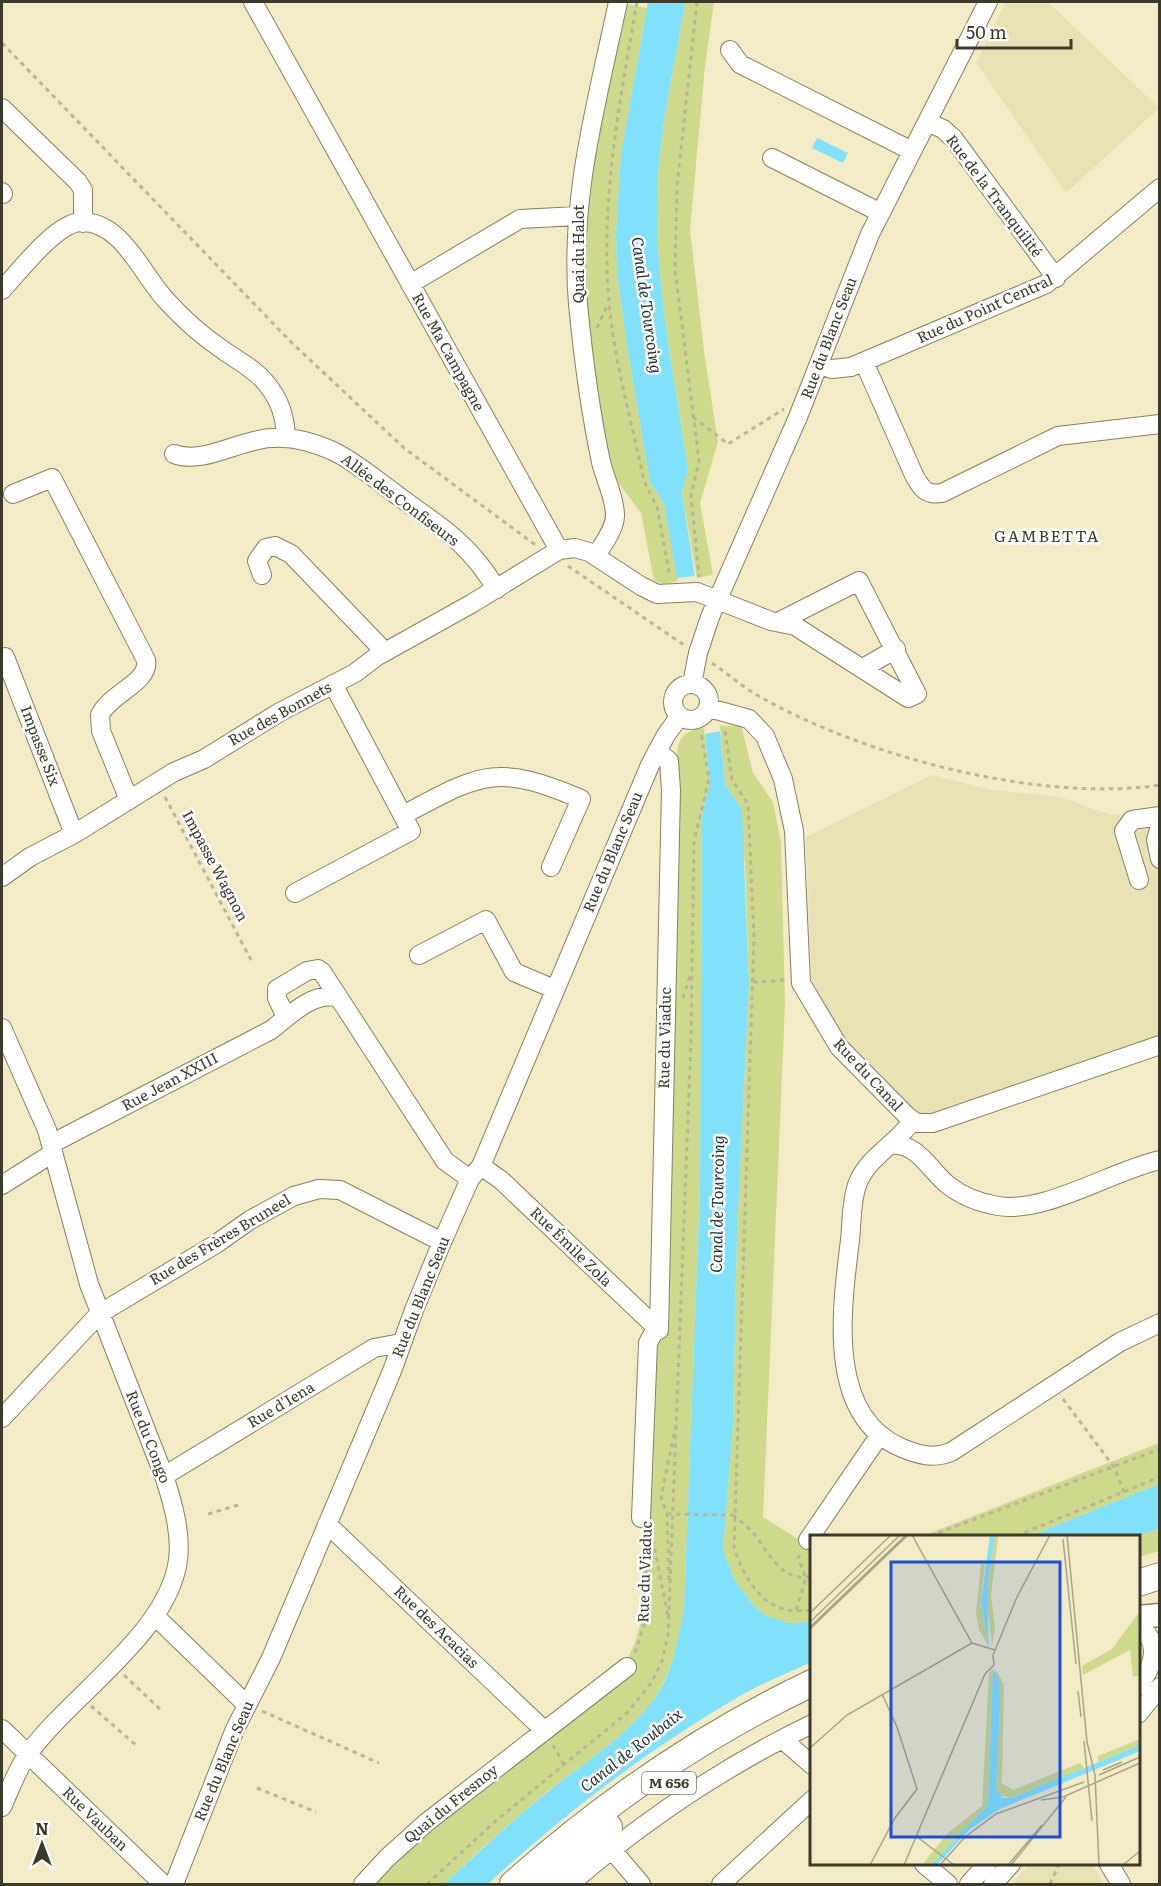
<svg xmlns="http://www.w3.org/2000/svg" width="1161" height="1886" font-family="Literata,serif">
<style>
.built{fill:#e8e1b4}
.green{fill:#cdda8c}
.water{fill:#81e1fa}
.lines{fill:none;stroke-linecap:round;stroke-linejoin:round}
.minor-casing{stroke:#86805e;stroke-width:20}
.major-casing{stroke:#86805e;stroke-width:25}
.highway-casing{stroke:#86805e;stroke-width:28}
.path{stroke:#bbb597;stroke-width:3;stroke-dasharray:4.5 4.5;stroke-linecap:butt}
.minor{stroke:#fff;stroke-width:18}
.major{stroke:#fff;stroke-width:22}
.highway{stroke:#fff;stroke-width:26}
.path-bridge{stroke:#bbb597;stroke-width:3;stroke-dasharray:4.5 4.5;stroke-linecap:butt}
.labels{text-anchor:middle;stroke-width:5;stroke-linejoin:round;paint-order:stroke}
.shield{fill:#fff;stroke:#76756b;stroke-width:1.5}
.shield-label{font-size:14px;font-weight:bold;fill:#3c3a2b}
.street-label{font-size:15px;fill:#3c3a2b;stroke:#fff}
.water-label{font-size:16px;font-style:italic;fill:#1d343a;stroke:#fff}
.neighbourhood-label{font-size:16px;letter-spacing:1.5px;fill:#3c3a2b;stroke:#fff}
.inset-road{fill:none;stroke:#a9a488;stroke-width:1.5}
.view{fill:#1d4ed8;fill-opacity:0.15;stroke:#1d4ed8;stroke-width:3}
.inset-edge{fill:none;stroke:#3c3a2b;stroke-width:3}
</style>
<rect width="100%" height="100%" fill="#f2ebc6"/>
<path class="built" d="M1006,2H1048L1159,108L1066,193L976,62Z
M932,775L992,790L1060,797L1111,815L1159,810V1040L929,1117L912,1111L842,1046L812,986L806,837Z
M1030,1864H1092L1104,1884H1012Z"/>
<path class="green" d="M685,2H714L705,66L690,230L704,351L718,442L700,503L713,575L697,578L682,493L688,470C676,386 657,299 657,213C656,142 674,71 685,2Z
M620,3L647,8L621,154L616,234L617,272L627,346L650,482L664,504L678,581L663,584L654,580L641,513L605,465L586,339L582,211Z
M741,725L753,773L773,802L781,842L785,1005L763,1517L811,1547V1622L788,1623L765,1615L755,1607L734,1579L723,1550L733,1424L737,1231L749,985L745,862L731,793L725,784L720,726Z
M704,728L710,786L703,809L702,823L700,1188L684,1610C679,1638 674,1664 660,1689C638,1730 579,1766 542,1796C508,1824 476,1854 444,1884H372L387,1865L627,1660L635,1643L640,1625L654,1340L673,813C675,808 679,801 680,796C683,769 662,732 704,728Z
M1159,1443V1484L1030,1536H923Z
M1159,1529V1551L1139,1557L1138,1536H1134Z"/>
<path class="water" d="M648,2H685C674,71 656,142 657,213C657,297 676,387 688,470L682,493L695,576L677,578L664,504L650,482L627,346L617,272L616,234L621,154Z
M817,138L848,153L843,163L812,148Z
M720,731L725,784L742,810L749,985L737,1231L733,1424L723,1550L734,1579L755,1607L765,1615L788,1623L811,1622V1662C791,1672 769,1680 749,1691C655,1744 567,1811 488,1884H444C475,1856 505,1826 539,1799C578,1766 630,1736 658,1693C674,1668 678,1638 684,1610L700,1188L702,823L703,809L710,786L705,734Z
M1159,1484V1529L1134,1536H1030Z"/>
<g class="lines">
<defs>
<path id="minor" d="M253,2L559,550L575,548L589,552L641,586L657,594L697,592L771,621L795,626L908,698L917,694L859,581L778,622
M730,50L740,64L912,151
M2,108L78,182L83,190V223
M927,122L943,129L954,139L1056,278
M772,158L881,213
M2,192L3,194
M410,284L520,219L577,216
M2,290C19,272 55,224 80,222C121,220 142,274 165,299C182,318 202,336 223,350C238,361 255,369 266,383C280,400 285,416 286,437
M864,362L914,475C921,488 926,496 942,493L1058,436L1160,424
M819,365L832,369L851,367L1046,284L1160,188
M174,454C204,465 238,440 271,438C292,436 313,442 333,451C356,462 376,480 397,495C423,515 454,533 475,559C483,568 490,579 497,589
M13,494L52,478L146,660C150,683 110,693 100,715L101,731L129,800
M596,556C603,544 615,529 615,515C615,498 605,479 601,462C590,410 583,356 578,304C569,199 597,102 618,2
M262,575L257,561L266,548L275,546L291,554L385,652
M5,657L74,834
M863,668L896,649
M673 702a18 18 0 1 1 36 0a18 18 0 1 1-36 0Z
M692,684L698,653L710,617L798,417L870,234L988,2
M709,708L749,719L765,736L783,779L794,831L801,983L839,1047L908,1117L917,1123H933L1160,1045
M657,751L669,761L671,790L659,1330
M403,815C482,773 495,763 581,799L551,867
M1160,826L1156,840L1160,859
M2,877L30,857L74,834L174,772L204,759L280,712L355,673L376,657L471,604L559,550
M1139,880L1124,831L1132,820L1160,816
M295,893L411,831L333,684
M419,955L486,920L514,972L554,989
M286,1017L277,998V989L307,971L318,969L322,972L339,998
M2,1028L47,1130L89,1284L164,1476C173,1503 183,1538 177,1566C163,1637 70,1696 28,1754C17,1769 10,1790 2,1807
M912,1121C896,1145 867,1157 857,1185C851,1202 852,1222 850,1240C842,1307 825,1416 902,1448C919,1455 933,1459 951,1452L1120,1342L1160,1323
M51,1144L271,1030C289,1016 314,990 339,998L445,1161L470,1179
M890,1145C918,1142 929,1170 948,1185C962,1196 980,1203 998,1206C1045,1214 1111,1171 1160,1160
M481,1166L501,1180L659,1330
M2,1185L53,1153
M2,1418L99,1314L216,1244L250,1220L294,1196L319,1189L340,1190L442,1242
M164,1476L374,1348L401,1343
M641,1518L648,1343L656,1328
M327,1524L544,1730
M808,1540L879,1436
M155,1616L247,1705
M1138,1625C1161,1642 1155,1665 1138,1686
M1138,1714L1160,1687
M2,1729L163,1884
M782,1739L812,1765
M612,1850L641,1884
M924,1864L948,1884
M1109,1864L1121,1884
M174,1884L235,1729L271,1658L392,1371L414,1310L442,1242L470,1179L481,1166L650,765L666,735L679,717
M363,1884L387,1858L427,1822L627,1667
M570,1884C642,1822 725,1766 812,1724
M721,1884L812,1800
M969,1884L987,1864
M993,1884L1011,1864"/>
<path id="major" d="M1138,1617L1160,1615"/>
<path id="highway" d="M1138,1583L1160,1576
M513,1884C603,1804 702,1735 812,1683
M540,1884L609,1827"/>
</defs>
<use href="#minor" class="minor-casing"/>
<use href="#major" class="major-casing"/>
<use href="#highway" class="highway-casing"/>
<path class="path" d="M637,2C620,101 600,200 609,302C614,362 632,422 644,481L657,507L670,577
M697,2L677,186L675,269L699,461L691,495L699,577
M2,43L292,343L404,448L537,546
M597,328L608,304
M693,417L728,444L784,409
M568,566L684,645
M712,663C727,673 741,686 757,695C862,756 1039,803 1160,785
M725,731L732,780L748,804L754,937L734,1547C741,1571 758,1604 787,1610C795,1611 804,1610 812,1611
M165,797L251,960
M753,982L786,980
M683,998L690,976
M1063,1399L1114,1467L1124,1492
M208,1514L238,1505
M733,1515C740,1521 748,1527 754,1534C769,1552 782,1584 812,1576
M651,1531L668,1616
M930,1536L1160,1449
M1016,1536L1160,1477
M669,1580L667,1514L661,1497L676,1425
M796,1610L806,1578L798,1558L801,1553
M635,1653L645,1621L647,1532
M124,1675L163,1712
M91,1706L137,1746
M262,1711L379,1763
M553,1745L564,1765
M257,1788L316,1812
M427,1884L498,1819L628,1712L651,1683L662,1661L668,1635L691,1040L694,841L709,779L701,732
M1050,1884L1059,1864"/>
<use href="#minor" class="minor"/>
<use href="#major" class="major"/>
<use href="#highway" class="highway"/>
<path class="path-bridge" d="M667,1514L733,1515"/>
</g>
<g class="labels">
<rect class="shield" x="642" y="1772" width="54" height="22" rx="4.5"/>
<g class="shield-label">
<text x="669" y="1788">M 656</text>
</g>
<g class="street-label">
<text transform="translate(994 196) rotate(53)" y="5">Rue de la Tranquilité</text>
<text transform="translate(579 254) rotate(-90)" y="5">Quai du Halot</text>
<text transform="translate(985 309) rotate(-24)" y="5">Rue du Point Central</text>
<text transform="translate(829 338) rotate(-69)" y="5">Rue du Blanc Seau</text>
<text transform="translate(448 352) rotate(61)" y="5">Rue Ma Campagne</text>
<text transform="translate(400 500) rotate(37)" y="5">Allée des Confiseurs</text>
<text transform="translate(280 714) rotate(-29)" y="5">Rue des Bonnets</text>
<text transform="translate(40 746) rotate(69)" y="5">Impasse Six</text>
<text transform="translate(613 852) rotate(-67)" y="5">Rue du Blanc Seau</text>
<text transform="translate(215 866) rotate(62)" y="5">Impasse Wagnon</text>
<text transform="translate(665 1038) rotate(-89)" y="5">Rue du Viaduc</text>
<text transform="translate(868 1075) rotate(47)" y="5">Rue du Canal</text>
<text transform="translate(170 1082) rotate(-28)" y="5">Rue Jean XXIII</text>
<text transform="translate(220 1240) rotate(-31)" y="5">Rue des Frères Bruneel</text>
<text transform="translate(571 1247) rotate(44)" y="5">Rue Émile Zola</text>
<text transform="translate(421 1297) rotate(-68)" y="5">Rue du Blanc Seau</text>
<text transform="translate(281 1405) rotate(-31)" y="5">Rue d'Iena</text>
<text transform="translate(148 1437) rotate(69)" y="5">Rue du Congo</text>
<text transform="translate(645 1572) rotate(-88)" y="5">Rue du Viaduc</text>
<text transform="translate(436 1627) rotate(44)" y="5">Rue des Acacias</text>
<text transform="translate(224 1761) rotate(-67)" y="5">Rue du Blanc Seau</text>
<text transform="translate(451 1804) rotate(-39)" y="5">Quai du Fresnoy</text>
<text transform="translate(95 1819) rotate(44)" y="5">Rue Vauban</text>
</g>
<g class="water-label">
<text transform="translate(647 305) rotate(82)" y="6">Canal de Tourcoing</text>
<text transform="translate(717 1204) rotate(-89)" y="6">Canal de Tourcoing</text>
<text transform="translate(631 1750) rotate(-38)" y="6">Canal de Roubaix</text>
</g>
<g class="neighbourhood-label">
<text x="1047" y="542">GAMBETTA</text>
</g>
</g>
<g transform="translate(810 1535)">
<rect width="330" height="330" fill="#f2ebc6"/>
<path d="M185,0L188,1L181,61L185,92L182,112L176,58ZM171,28L175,29L171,67L179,112L169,95L166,77ZM330,76V141L323,142L320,115L273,140L272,131L302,114ZM183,133L178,270L121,330H112L137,299L172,271L179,138ZM185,133L194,150L192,248L203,255L270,228L274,233L201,263L191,261L186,253L190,171ZM330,204V210L288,227V221Z" fill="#cdda8c"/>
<path d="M180,0H185L177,51L179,112L171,67ZM183,134L189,145L190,171L186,253L192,263H201L330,210V216L190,274L160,294L127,330H121L178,270Z" fill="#81e1fa"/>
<path class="inset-road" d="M102,0L162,108L185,115M257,0L277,207L285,240L289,330M253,4L266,129M0,78L81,0M0,87L90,0M0,92L96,0M0,94L98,0M268,156L271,182M274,206L282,286M0,213L37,180L162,108M293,235L312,227M289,240L330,222M231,265L253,262L330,228M106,301L144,330M60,330L85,283L107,254L87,192L72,159M94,330L175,139L184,130L183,120L207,62L240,0M130,330L155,302L186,279L274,247M198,330L232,290M201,330L256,262M313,330L330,316"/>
<path class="view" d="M81,27H250V302H81Z"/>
<rect width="330" height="330" class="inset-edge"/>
</g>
<rect width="1161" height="1886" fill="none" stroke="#3c3a2b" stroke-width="6"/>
<g transform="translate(42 1844)" stroke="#ffffff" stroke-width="4.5" paint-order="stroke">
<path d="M0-4.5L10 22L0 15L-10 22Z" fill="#3c3a2b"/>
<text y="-9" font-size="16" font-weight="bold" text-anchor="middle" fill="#3c3a2b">N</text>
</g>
<path d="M957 39v9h114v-9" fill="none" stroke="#3c3a2b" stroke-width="3"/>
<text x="966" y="39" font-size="18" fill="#3c3a2b" stroke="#ffffff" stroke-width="4.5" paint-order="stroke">50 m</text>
</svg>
